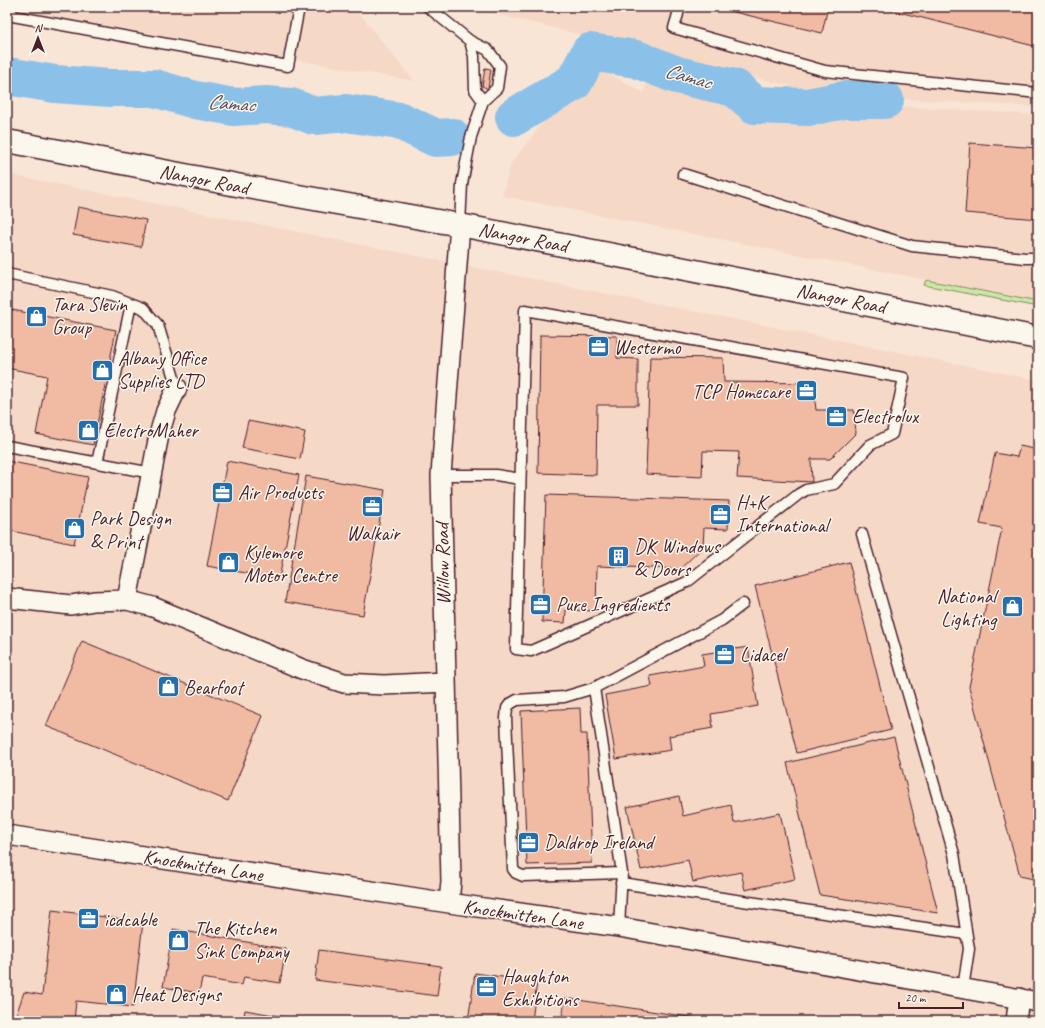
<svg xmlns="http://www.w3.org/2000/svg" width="1045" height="1028" font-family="Caveat,sans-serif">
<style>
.built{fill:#f6d8c7}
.green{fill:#c8eaa3;stroke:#898467}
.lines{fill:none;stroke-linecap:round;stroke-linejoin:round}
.river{stroke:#8bc1e9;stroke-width:38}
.building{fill:#f1bba3;stroke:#4a1f2b}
.service-casing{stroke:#4a1f2b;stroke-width:13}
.minor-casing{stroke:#4a1f2b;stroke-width:22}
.secondary-casing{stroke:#4a1f2b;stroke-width:25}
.service{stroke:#fbf7ec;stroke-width:10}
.minor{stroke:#fbf7ec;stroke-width:19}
.secondary{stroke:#fbf7ec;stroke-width:22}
.labels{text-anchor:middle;stroke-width:3;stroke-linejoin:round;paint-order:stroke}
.street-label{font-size:20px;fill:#4a1f2b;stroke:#fbf7ec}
.poi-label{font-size:20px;fill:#4a1f2b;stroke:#fbf7ec;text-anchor:start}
.water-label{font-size:21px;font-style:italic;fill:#5e5064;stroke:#fbf7ec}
</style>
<rect width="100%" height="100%" fill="#f8e5d6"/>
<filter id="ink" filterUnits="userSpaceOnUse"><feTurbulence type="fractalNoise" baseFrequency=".025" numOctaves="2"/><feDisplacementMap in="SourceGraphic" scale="8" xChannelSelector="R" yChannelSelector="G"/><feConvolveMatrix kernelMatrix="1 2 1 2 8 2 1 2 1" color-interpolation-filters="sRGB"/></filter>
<g filter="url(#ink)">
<path class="built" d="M7,7H354L414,81L7,8Z
M477,7H1038V107L822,94L480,10Z
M590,63L644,93L647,79L846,119H882L883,105L1038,115V302L502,196L511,163Z
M7,174L1038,380V1021H7Z"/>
<path class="green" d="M926,280L1038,302V307L924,285Z"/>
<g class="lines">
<path class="river" d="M7,76L55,84L110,88H154L195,100L234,107L266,105L291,107L314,116L346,113L400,121L436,138L452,137
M514,117L574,82L590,52L636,59L677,75L735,88L755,105L808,107L844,100H885"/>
</g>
<path class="building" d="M731,7H828L822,33L730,11Z
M879,7H1038V47Z
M485,68L491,69L488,89L482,86Z
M970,143L1038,148V219L965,213Z
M78,207L146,220L141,247L73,235Z
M7,309L116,330L93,445L36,434L47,376L7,368Z
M540,335L617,336V358L638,359V405H597L596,475L538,473Z
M650,357L723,358L724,382L813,383L816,410H854L856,433L830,459H811L812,482L737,478L739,452L703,451L702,477L646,474Z
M248,421L305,432L300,459L242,448Z
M1020,446L1038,450V880L1020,876L969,687L1002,528L980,524L995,453L1017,457Z
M7,461L88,477L74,544L7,530Z
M227,461L299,475L279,579L207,566Z
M306,476L385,490L363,615L285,602Z
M546,495L729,501L728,529L704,528L703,547L680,569L597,566L596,611L566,610L565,623L542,622Z
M849,562L891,730L797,753L755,586Z
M82,641L263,716L228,801L46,726Z
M748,647L758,706L711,714L713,728L669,736L671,750L616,759L605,695L652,686L650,676L704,666L702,654Z
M580,708L581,734H587L592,863L527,865L521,711Z
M894,737L938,913L820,895L787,763Z
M679,796L683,816L731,805L734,823L780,813L795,879L745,890L741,872L693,882L688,860L641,870L627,807Z
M52,910L143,922L133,1007L76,1001L74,1021H14L24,992L42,995Z
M173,929L286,949L280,983L244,977L242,985L202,978L199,993L163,987Z
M319,950L441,966L437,996L315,980Z
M475,973L537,982L532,1021H468Z
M565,998L716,1021H562Z
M245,1010L308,1021H243Z"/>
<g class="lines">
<defs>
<path id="service" d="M9,7L13,16L288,66L299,7
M428,7L470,41L488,50L500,66L497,88L483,101L471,137L462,184L460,225
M680,7L674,28L825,71L1038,93
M470,41L474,56L475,90L483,101
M683,174L912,246L1025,258H1038
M7,274L112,296L143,308L158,325L177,388
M525,310L904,378L892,434L870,445L834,484L806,490L799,494L687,582L531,651L516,649Z
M7,446L152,473
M97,463L131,304
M441,475H496L520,479
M862,534L954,854L969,949L963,988
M594,688L622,873L619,927
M622,873L523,876L516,873L513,869L506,718L507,708L510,704L517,700L564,697L594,688L722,620L743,604
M621,883L966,934"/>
<path id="minor" d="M7,598L71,605L94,601L127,600L153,607L302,669L344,683L384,685L445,682
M127,600L159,435L166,411L177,388
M7,835L449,903L619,927L1038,1002
M449,903L451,881L441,475L460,225
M1016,1021L1019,998"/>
<path id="secondary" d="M7,141L242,186L460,225L1038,338"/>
</defs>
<use href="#service" class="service-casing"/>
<use href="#minor" class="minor-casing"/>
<use href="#secondary" class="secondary-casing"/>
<use href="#service" class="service"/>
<use href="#minor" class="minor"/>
<use href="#secondary" class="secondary"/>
</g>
</g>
<defs>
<symbol id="shop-square" viewBox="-11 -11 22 22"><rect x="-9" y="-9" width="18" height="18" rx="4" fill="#1f6fb2" stroke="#fbf7ec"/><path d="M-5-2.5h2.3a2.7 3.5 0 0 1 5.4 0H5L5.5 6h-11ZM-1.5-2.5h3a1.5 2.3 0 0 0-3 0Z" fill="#fff"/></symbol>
<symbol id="office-square" viewBox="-11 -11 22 22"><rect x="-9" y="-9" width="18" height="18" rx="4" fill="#1f6fb2" stroke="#fbf7ec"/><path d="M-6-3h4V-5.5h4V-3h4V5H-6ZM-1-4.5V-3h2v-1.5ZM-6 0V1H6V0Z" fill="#fff"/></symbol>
<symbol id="building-square" viewBox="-11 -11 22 22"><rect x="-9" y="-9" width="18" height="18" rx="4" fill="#1f6fb2" stroke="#fbf7ec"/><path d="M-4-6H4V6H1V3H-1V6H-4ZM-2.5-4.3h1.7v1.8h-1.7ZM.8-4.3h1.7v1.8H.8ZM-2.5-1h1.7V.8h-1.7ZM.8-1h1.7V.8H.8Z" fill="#fff"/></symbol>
</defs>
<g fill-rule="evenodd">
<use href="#shop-square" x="24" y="304" width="25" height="25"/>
<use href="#office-square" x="586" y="334" width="25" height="25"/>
<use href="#shop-square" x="90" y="358" width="25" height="25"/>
<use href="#office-square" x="794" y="378" width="25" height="25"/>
<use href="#office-square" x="824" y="404" width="25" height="25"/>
<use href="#shop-square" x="76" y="418" width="25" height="25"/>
<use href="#office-square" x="210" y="480" width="25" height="25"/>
<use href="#office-square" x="360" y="494" width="25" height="25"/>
<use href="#office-square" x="708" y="502" width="25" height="25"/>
<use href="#shop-square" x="62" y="516" width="25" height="25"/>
<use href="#building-square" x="606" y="544" width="25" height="25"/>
<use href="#shop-square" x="216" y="550" width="25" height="25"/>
<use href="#office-square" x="528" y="592" width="25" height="25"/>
<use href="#shop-square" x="1000" y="594" width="25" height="25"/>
<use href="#office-square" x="712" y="642" width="25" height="25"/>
<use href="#shop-square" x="156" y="674" width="25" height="25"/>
<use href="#office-square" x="516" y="830" width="25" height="25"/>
<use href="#office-square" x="76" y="906" width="25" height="25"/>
<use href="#shop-square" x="166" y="928" width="25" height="25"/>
<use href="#office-square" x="474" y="974" width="25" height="25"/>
<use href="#shop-square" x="104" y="982" width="25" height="25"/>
</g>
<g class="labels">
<g class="street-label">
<text transform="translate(204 179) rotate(11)" y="7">Nangor Road</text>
<text transform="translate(523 237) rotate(11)" y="7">Nangor Road</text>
<text transform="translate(841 298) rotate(11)" y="7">Nangor Road</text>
<text transform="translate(442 564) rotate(-91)" y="7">Willow Road</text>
<text transform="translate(203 865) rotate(9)" y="7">Knockmitten Lane</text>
<text transform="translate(523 914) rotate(8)" y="7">Knockmitten Lane</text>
</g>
<g class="poi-label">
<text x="52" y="311">Tara Slevin<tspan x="52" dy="23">Group</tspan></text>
<text x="614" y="354">Westermo</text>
<text x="118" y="365">Albany Office<tspan x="118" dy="23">Supplies LTD</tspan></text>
<text x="790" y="398" text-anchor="end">TCP Homecare</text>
<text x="852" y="423">Electrolux</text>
<text x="104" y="437">ElectroMaher</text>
<text x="238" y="499">Air Products</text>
<text x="736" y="509">H+K<tspan x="736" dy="23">International</tspan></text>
<text x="90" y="525">Park Design<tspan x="90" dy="23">&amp; Print</tspan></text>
<text x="373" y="540" text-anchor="middle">Walkair</text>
<text x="634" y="553">DK Windows<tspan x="634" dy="23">&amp; Doors</tspan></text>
<text x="244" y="559">Kylemore<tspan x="244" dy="23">Motor Centre</tspan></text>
<text x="996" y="603" text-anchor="end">National<tspan x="996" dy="23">Lighting</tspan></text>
<text x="556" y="611">Pure Ingredients</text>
<text x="740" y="661">Lidacel</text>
<text x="184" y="694">Bearfoot</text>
<text x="544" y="849">Daldrop Ireland</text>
<text x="104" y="926">icdcable</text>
<text x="194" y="935">The Kitchen<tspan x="194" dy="23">Sink Company</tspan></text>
<text x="502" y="983">Haughton<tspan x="502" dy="23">Exhibitions</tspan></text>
<text x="132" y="1001">Heat Designs</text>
</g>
<g class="water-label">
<text transform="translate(688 76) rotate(16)" y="7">Camac</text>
<text transform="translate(231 103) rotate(4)" y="7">Camac</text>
</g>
</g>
<rect width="1045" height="1028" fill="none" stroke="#fbf7ec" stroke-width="24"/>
<rect x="12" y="12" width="1021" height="1004" fill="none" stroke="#4a1f2b" stroke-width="1.5" filter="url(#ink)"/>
<g transform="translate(38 38)" stroke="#fbf7ec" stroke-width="3" paint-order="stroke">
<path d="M0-3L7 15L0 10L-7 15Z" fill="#4a1f2b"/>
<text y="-6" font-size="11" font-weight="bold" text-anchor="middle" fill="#4a1f2b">N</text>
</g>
<path d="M899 1002v6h64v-6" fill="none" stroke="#4a1f2b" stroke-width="2"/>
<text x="905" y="1002" font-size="12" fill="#4a1f2b" stroke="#fbf7ec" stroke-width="3" paint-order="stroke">20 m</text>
</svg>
